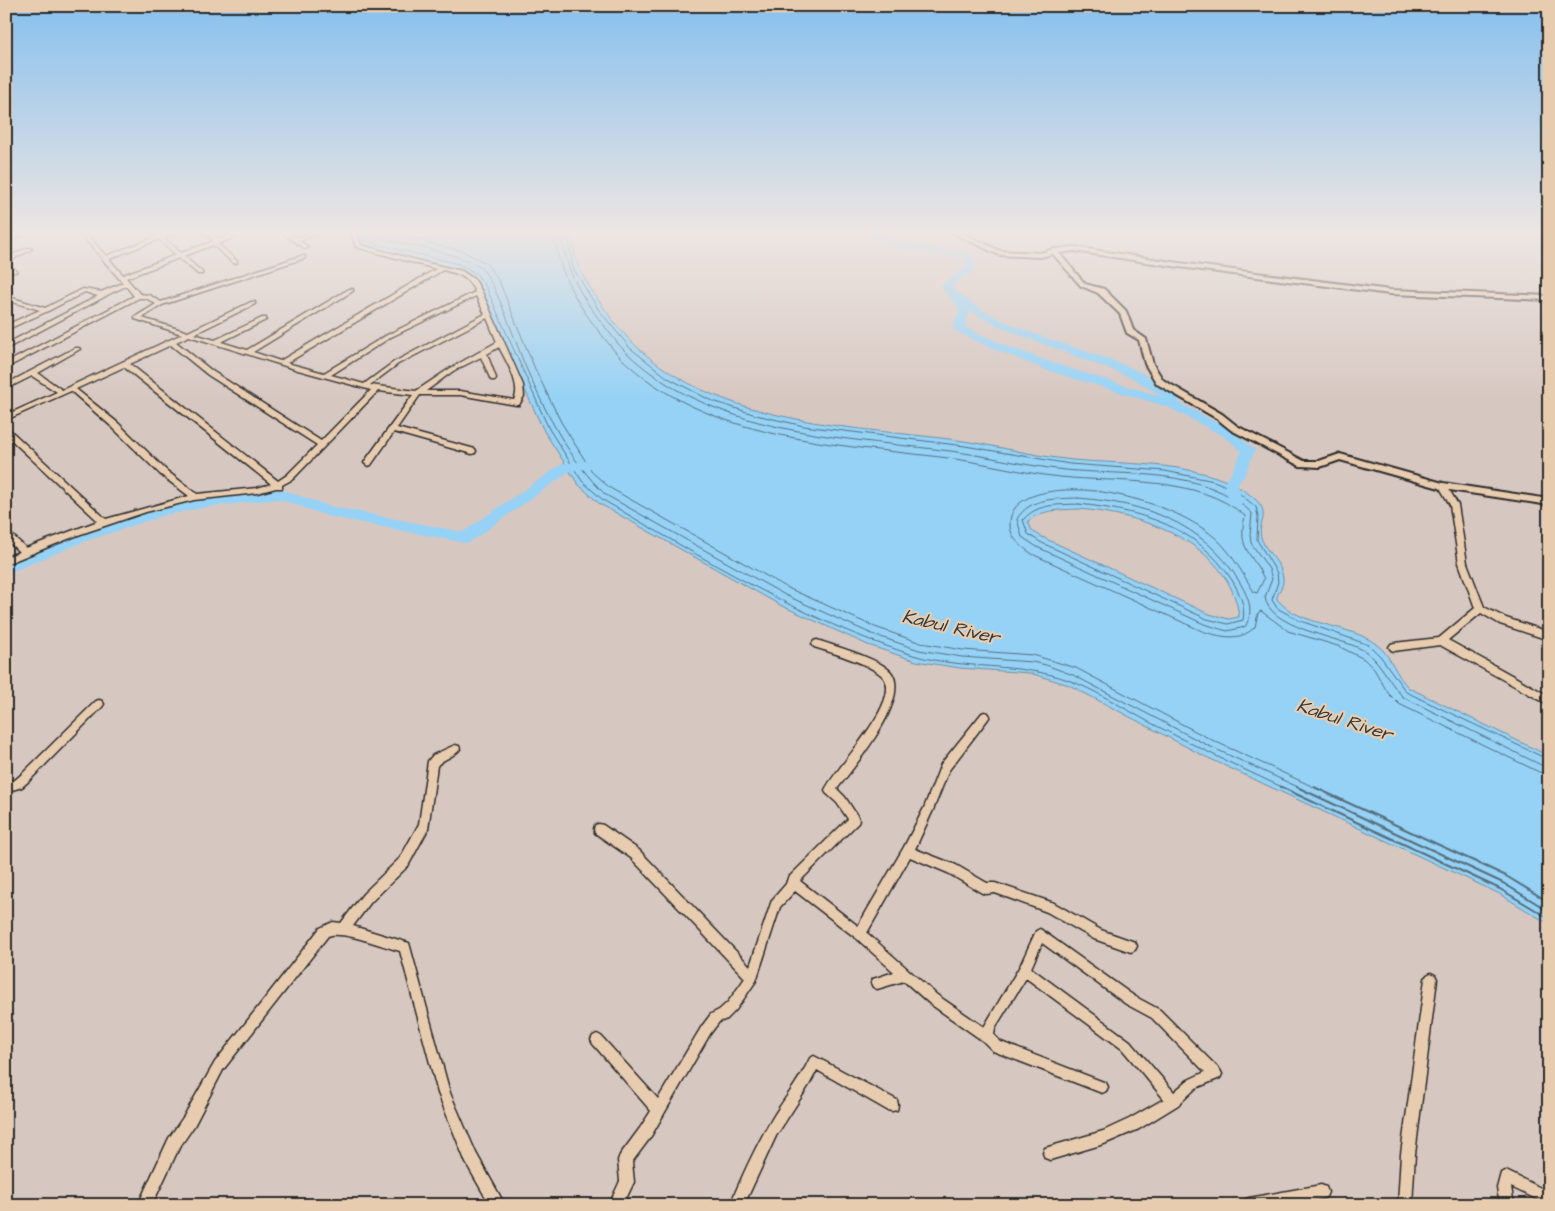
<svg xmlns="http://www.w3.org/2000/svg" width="1555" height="1211" font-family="'Architects Daughter',sans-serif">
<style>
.water{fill:#95d2f6;stroke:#6b8fa5;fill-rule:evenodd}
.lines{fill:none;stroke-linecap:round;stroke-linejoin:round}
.shore-far1{stroke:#556e7c;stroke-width:1}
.shore{stroke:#556e7c;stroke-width:2}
.river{fill:#95d2f6;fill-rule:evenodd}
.minor-casing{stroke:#2b2b2b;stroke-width:3}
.tertiary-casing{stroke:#2b2b2b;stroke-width:4}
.minor{fill:#e8ccaf;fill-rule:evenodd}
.tertiary{fill:#e8ccaf;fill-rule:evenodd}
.labels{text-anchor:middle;stroke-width:4.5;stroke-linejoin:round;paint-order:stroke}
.water-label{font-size:19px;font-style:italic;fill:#363c3f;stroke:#e8ccaf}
</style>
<rect width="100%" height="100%" fill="#d7c7c1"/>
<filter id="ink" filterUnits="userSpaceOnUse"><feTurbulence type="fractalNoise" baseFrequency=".02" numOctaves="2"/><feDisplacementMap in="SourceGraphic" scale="10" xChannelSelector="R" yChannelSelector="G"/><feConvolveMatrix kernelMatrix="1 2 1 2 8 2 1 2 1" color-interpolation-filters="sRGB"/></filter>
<g filter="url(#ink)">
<path class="water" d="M356,231H572C574,241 573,253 577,262C582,277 593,292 602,305C677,421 826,424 949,439C991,444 1032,456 1073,460C1127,465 1213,460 1255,499C1273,515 1255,524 1262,540C1267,554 1282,562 1283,579C1284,587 1277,592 1277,599C1299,627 1350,623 1377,645C1392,656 1395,675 1409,688L1549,756V924L1498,893L1204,756L1069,685L1030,673L960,668L916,661L868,645L780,605L600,504L578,484L544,431L494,323L481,289L472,276L456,269L360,245L357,242ZM1078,509C1142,514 1231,543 1239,617L1229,619L1209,614L1042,537L1032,531L1028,521C1042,509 1061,510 1078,509Z"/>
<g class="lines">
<path class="shore-far1" d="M361,231L364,241L458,264L476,273L486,287L549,429L582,481L603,500C703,558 802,620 913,655C963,670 1018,662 1068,680C1096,690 1123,708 1149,722C1193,745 1238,767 1284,788
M368,231L370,236C399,243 457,252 480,267C495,278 518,350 527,370C547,415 570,461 606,495L785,595L872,634L919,650L962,657L1032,662L1046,665L1073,675L1209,746L1300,788
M381,231L462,251L486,263L499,281L535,369L561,422L593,473L610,488L788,588L875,627L921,643L963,650L1033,655L1076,668L1212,740L1316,788
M554,231C557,269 574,299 597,329C605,338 611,348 620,357C706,441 837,444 948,458C986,463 1022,473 1060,477C1118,483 1198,475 1245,516C1237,550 1252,552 1264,579L1257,593L1254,592C1241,571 1229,547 1208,532C1176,509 1133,496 1095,491C1071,488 1013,488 1010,521C1009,538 1020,545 1032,554L1202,631C1221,637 1240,642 1255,627L1258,613L1261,611L1288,631L1338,646L1364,659L1374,669L1388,693L1399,704L1539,772L1549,774
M561,231C564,267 580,296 603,324C610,333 617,344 626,352C711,434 840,437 950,451C989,456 1026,466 1065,470C1126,476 1204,467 1252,513L1250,535L1251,543L1269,569L1272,579L1265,597C1268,626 1334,637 1357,647C1380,656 1386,680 1403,697L1543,766H1549
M567,231L573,268L598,309L630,348L668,378L710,400L756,415L804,426L965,446L1070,464L1165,471L1214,481L1235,490L1256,507L1258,516L1257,540L1277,573L1278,582L1272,600L1277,608L1298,620L1369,645L1381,657L1406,692L1549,760
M1078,498C1144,503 1203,522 1239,581C1248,597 1255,610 1245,627L1227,631L1204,624L1037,547L1022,537L1017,519C1030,497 1056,499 1078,498Z
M1079,504C1141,511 1196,525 1232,580C1239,592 1246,606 1243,620L1228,624L1207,619L1040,542L1028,534L1023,520C1037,503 1059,505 1079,504Z"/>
<path class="shore" d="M1281,787L1500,889L1549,918
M1297,787L1503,883L1549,911
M1314,787L1506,876L1549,902"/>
<path class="river" d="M863,231C879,231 892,239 908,243C930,248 952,249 974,254L975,269L951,286C997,332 1082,345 1140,372C1153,379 1166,388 1179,396L1181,399L1178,402L1231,430L1255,450L1244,476L1238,484L1242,503L1240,506H1230L1224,483L1231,474L1242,451L1223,436L1168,407L1046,370L991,348L955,331L953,324L960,310L955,303L940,286L965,268V258C936,254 885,251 863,231ZM970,311L1007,330L1132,378L1164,397C1096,377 1029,358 965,327Z
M586,461L591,462L593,465L591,468L570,471L470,542L465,543L327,516L279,499L207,507L165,515L83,542L6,574V563L73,534L164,505L207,497L280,489L329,506L463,532L562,464Z"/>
<defs>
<path id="minor" d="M7,231H15L22,236L17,237Z
M78,231H84L106,256L156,237L151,231H158L161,235L170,231H179L164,238L181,253L214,241L202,231H209L219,239L240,231H249L218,244L237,261V263H233L213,245L184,256L202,272V274H198L179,258L126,278L140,294L149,295L161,302L301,256H305V258L162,305L142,318L188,332L251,302H255V304L194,334L215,340L262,318H266V320L221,342L247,350L349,289H353V291L253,352L280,361L436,269L356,247L350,231H356L361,245L427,263L462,271L475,280L482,292L523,385L524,396L519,405H516L460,395H420L397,428L475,449L476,451L475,453L472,454L394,432L371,465L368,466L364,463L365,461L413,395L378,391L293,479L282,485V488H276L257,493L194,500L146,512L78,535L6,564V557L19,552L6,539V531L9,532L26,548L98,521L6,435V429H9L106,519L189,496L161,475L112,427L71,391L6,420V415L57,392L32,376L6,389V384L75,348H79L80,349L38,373L62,390L182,334L135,319V317L156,304L146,298H139L6,368V363L134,296L126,286L107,295L106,296L6,349V344L98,296L85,292L48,311L6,330V325L40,310L6,300V296L45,308L83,289L101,292L123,283L104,261L102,260V258ZM159,239L176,255L123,275L109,259ZM443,270C459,274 468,276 475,292L387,335L324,373L287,363ZM476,296L485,314L394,362L364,384L331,375L391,337ZM487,318L497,342L449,369L416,391L370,385L398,364ZM189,336L298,370L371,390L321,441L212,371L176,342ZM171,345L208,375L317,445L287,475L278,481L130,364ZM499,347C506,361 522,386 514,400L460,391H426L453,371L481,357L490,378L491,380H495L496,378L487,354ZM124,367L271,484L257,488L197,494L167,471L118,423L76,389Z
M280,231H287L297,238L313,231H322L300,241L308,247L305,249Z
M27,248L32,249L6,263V258Z
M6,264L16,270V272H12L6,269Z
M1443,483L1446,484L1458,505L1467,563L1484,607L1506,618L1549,632V640L1500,624L1481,613L1448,640L1549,696V705L1440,645L1394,651L1391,650L1389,647L1391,644L1394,643L1439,638L1475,608L1459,563L1450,505L1439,486Z
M817,640C834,646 881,659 891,672C912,699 853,768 837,789L845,797L858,817L859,820L858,823L800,881L858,926L904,847L924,808L941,764L982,713L985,712L988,713L990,716L988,719L949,770L933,810L915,849L956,865L987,883H995L1054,903L1101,930L1135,942L1137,946L1135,950L1131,952L1094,939L1047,912L995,893L986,894L982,893L948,873L910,857L867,933L937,995L984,1027L1020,966L1036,931L1040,929L1134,996L1160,1010L1220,1070L1222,1074L1220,1078L1196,1088L1178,1105L1139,1129L1104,1144L1050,1160L1045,1158L1043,1153L1045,1148L1103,1131L1129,1119L1164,1099L1122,1049L1026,978L995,1028L994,1035L1001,1042L1106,1083L1108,1087L1106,1091L1102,1093L993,1051L983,1041L929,1003L904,981L877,989L873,987L871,983L873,979L894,972L856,938L795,891L780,907L756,981L736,1010L727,1019L719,1022L710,1034L650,1138L632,1162L634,1182L623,1205H609L620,1181L618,1160L620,1155L640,1128L651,1111L593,1044L591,1040L593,1036L597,1034L601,1036L658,1099L702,1026L711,1014L719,1010L728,1002L745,978L631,858L595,833L594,829L595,825L599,824L603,825L639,850L750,966L772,900L786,884L788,878L848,819L837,803L826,793L825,790C835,768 902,702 884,678C875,665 830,652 814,647L812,644L814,641ZM1042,943L1126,1004L1152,1018L1205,1072L1188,1080L1174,1092L1130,1041L1031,968Z
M99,700L102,701L104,704L102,707L30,780L22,787L6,792V782L15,780L22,774L96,701Z
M455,745L459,746L460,749C455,757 443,758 437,766L428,829L408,866L371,902L353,926L409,943L450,1093L476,1153L505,1205H490L466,1163L438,1093L400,951C384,947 342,930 328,936L223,1070L194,1126L179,1148L152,1205H138L169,1138L184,1116L215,1062L320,928L333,922L341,923L363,894L400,858L419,824L428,761L433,755Z
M1431,973L1435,975L1437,979L1415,1154L1412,1205H1398L1401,1154L1425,979L1427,975Z
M814,1056L897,1100L898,1105L897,1110L892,1111L887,1110L817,1070L809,1085L776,1136L744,1205H730C743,1174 757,1143 775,1114C787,1095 801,1078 810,1058Z
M1506,1171L1549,1192V1205L1511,1187L1514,1205H1500L1497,1188L1501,1173Z
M1321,1185L1326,1187L1328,1192L1326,1197L1321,1199L1288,1205H1242L1244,1200L1249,1198Z"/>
<path id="tertiary" d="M949,231H958L1000,251L1040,253L1054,249L1074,247L1179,263L1390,290L1549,296V300L1390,294L1179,267L1074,251L1059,253L1085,284L1104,289L1126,311L1133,330L1146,339L1153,364L1163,380L1222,414L1237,426L1304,461H1319L1340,454L1443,483L1549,499V505L1443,489L1340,460L1320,467L1300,466L1231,430L1216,418L1157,384L1145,364L1139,340L1127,333L1120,314L1098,293L1081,286L1053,254L1040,257L999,255Z"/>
</defs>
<use href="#minor" class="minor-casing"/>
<use href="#tertiary" class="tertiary-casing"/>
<use href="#minor" class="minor"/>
<use href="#tertiary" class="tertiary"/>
</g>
</g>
<linearGradient id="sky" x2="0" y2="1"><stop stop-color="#87c0ee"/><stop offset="0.58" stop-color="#ede6e3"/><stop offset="1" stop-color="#ede6e3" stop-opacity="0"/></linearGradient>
<rect width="1555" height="401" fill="url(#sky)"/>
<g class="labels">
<g class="water-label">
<text transform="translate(951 626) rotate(13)" y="7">Kabul River</text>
<text transform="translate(1345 719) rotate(18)" y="7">Kabul River</text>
</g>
</g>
<rect width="1555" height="1211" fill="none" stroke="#e8ccaf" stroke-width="25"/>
<rect x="12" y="12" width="1530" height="1186" fill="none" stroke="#2b2b2b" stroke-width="2" filter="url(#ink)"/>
</svg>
